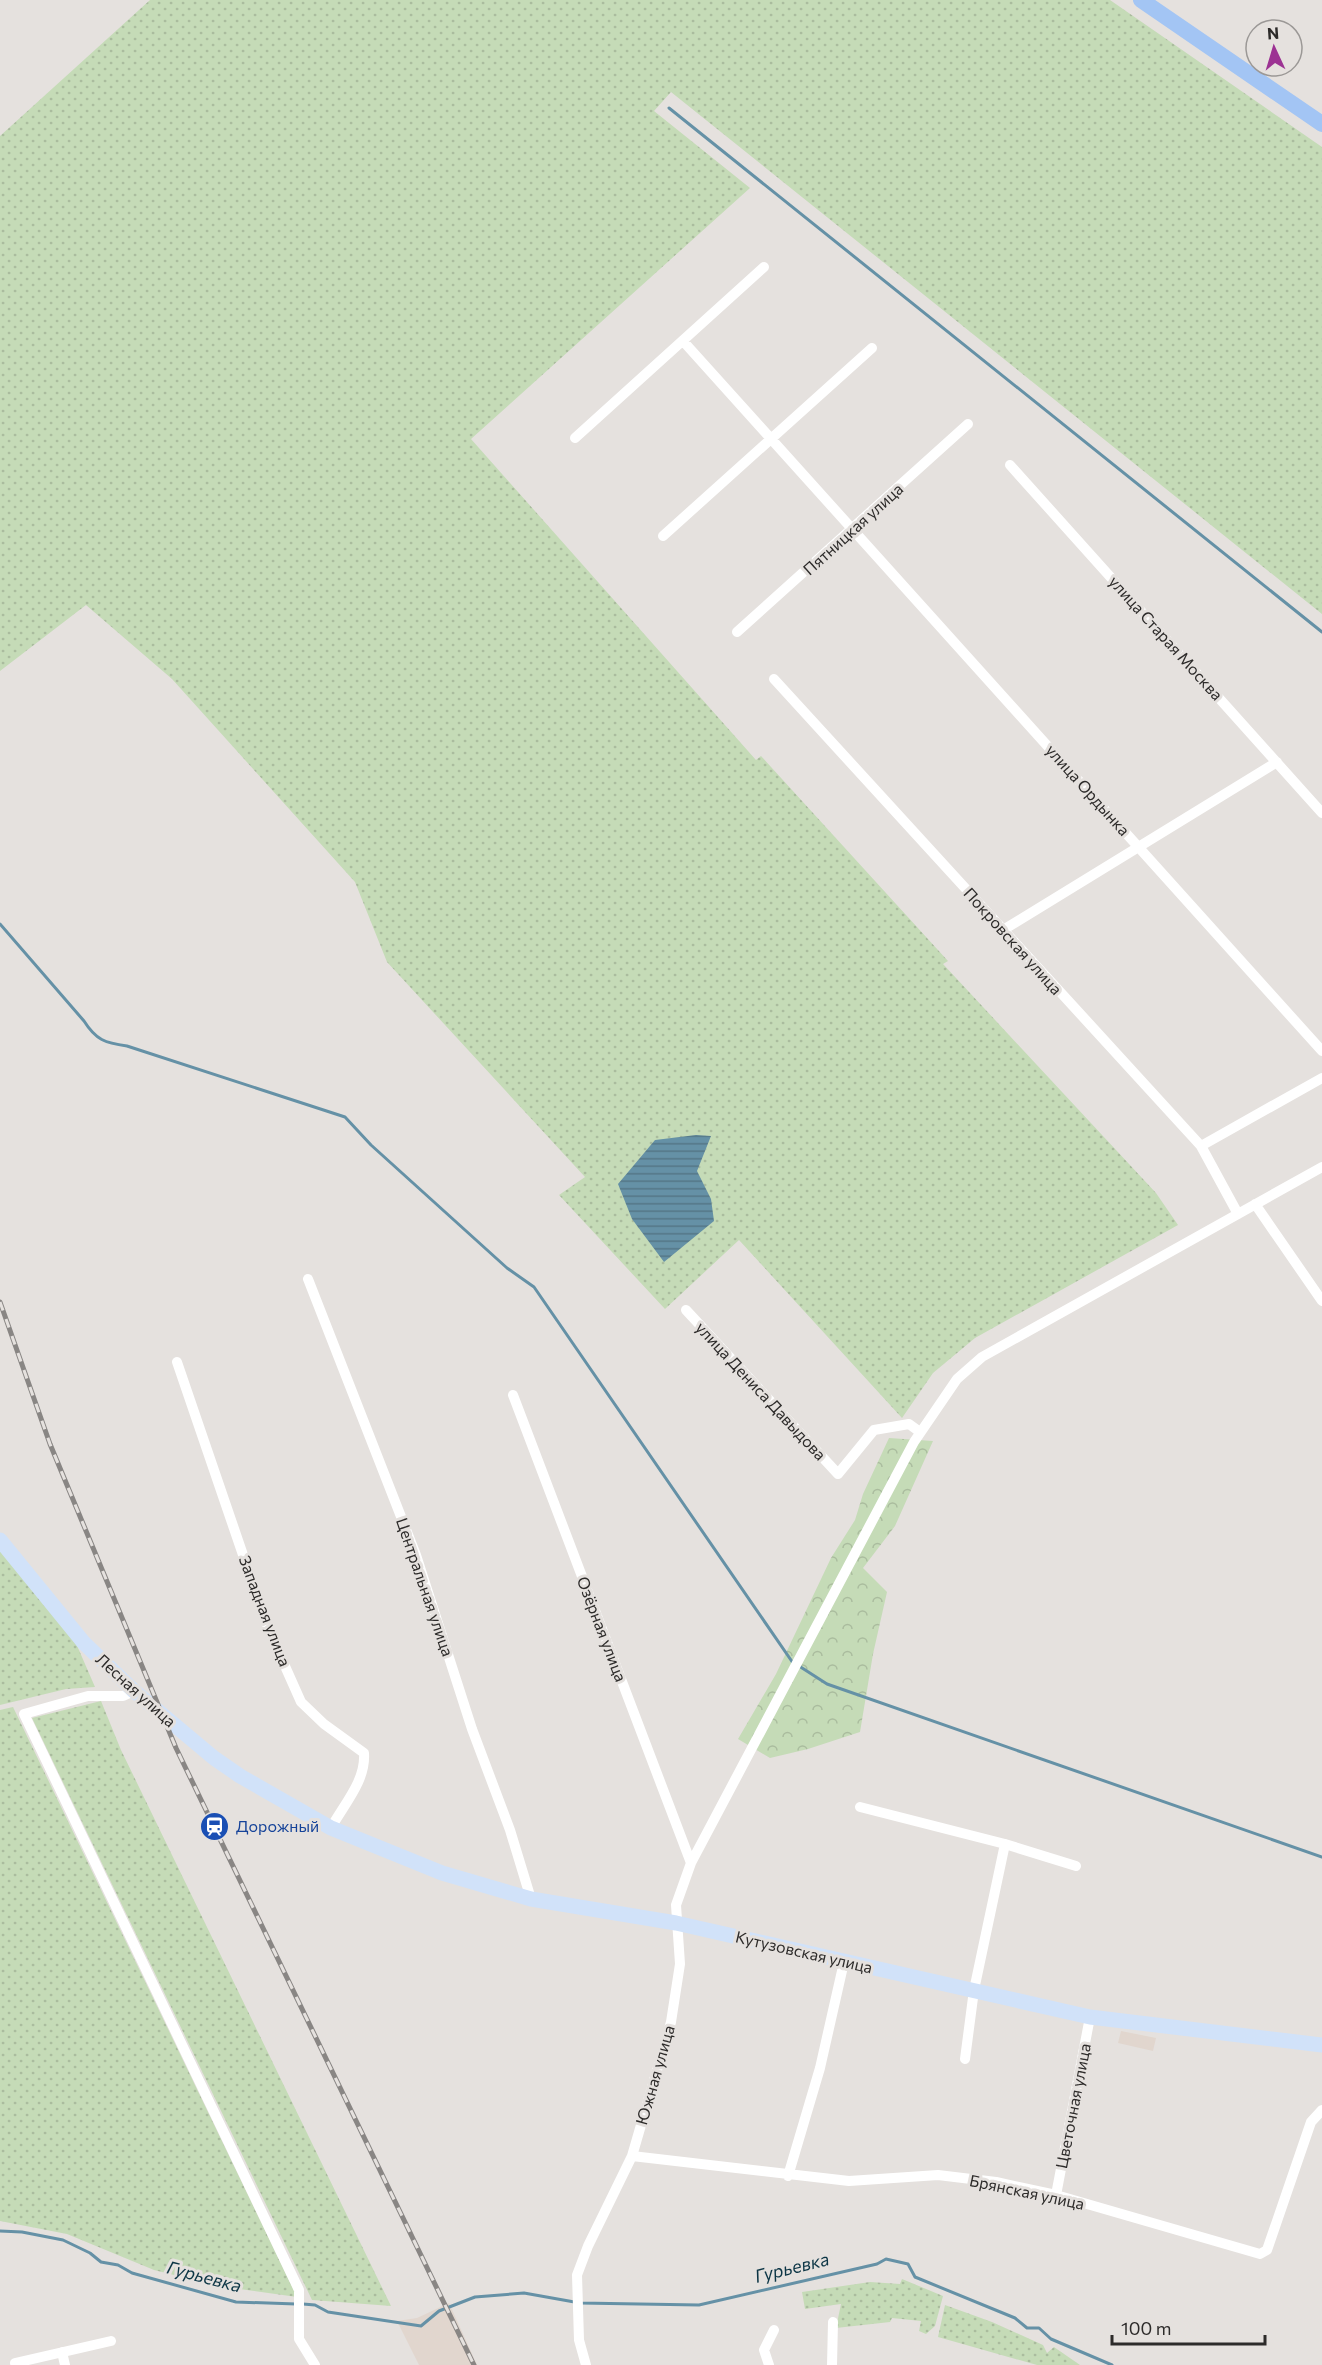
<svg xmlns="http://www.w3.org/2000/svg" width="1322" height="2365" font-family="Commissioner,sans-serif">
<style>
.built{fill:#e1d6ce}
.grass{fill:url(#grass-dots)}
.forest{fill:url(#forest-crowns)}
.water{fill:url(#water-rules)}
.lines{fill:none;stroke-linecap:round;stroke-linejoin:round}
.stream{stroke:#6591a6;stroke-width:3}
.street{stroke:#fff;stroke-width:10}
.secondary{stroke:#d1e2f9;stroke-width:15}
.primary{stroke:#a3c5f4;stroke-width:16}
.rail-casing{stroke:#898684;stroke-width:5}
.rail{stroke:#e5e1de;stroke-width:3;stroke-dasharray:9;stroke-linecap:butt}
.labels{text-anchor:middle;stroke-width:6;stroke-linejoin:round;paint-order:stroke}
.street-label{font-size:16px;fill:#2d2b2a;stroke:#e5e1de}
.transit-label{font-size:16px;fill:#164399;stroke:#e5e1de;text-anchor:start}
.water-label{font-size:18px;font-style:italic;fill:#0c3545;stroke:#e5e1de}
</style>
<defs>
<pattern id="grass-dots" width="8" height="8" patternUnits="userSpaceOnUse" patternTransform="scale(1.5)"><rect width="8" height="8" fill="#c5dbb7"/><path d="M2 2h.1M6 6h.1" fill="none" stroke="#aabc9e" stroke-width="1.8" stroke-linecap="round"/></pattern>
<pattern id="forest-crowns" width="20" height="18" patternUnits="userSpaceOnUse" patternTransform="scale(1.5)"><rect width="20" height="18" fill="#c5dbb7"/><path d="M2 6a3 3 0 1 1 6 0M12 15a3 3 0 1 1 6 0" fill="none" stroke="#aabc9e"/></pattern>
<pattern id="water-rules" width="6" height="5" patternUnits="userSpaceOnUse" patternTransform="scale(1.5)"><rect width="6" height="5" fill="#6591a6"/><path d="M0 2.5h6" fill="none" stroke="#547787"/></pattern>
</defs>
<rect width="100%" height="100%" fill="#e5e1de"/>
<path class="built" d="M1121,2031L1156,2038L1153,2051L1118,2043Z
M449,2303L477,2365H419L397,2321L417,2318Z"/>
<path class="grass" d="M150,0H1110L1322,147V614L671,92L654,111L750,188L471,439L756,760L761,756L948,961L943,964L1156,1193L1178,1225L975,1338L933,1373L902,1418L739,1240L665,1309L559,1195L585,1177L387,962L355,882L172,679L86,605L0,671V136Z
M0,1534L72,1634L95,1687L66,1689L0,1705Z
M101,1701L121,1750L391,2306L312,2300L32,1718Z
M13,1707L297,2297L218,2286L154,2270L67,2234L0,2221V1710Z
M902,2279L943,2296L935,2326L926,2334L919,2331L921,2321L892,2318L890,2322L836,2328L841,2304L805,2309L802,2292L870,2282L900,2284Z
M945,2305L992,2322L1043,2345L1047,2353L1054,2347L1080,2365H1037L938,2337Z"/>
<path class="forest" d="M889,1438L933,1441L895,1526L863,1568L887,1592L873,1654L860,1732L808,1749L770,1758L738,1739L776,1674L831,1558L855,1520L863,1494Z"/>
<path class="water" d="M696,1135L711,1136L697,1171L711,1199L714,1221L664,1262L632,1219L618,1184L655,1140Z"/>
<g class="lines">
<path class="stream" d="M669,108L1322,632
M0,924L84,1021C96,1040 105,1043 127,1046L345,1117L371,1145L507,1268L534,1287L793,1663
M799,1666L827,1684L1322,1857
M0,2231L22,2232L63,2240L90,2253L101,2262L118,2265L132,2273L236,2302L296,2304
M303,2304L315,2305L328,2312L421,2326L439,2311L475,2297L524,2293L580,2303L699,2305L877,2264L886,2259L908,2264L915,2277L1015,2318L1027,2328H1039L1051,2339L1112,2365"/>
<path class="street" d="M683,341L1322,1051
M575,438L764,267
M1010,465L1322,813
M663,536L872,348
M737,632L968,424
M774,679L1201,1146L1238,1214
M1003,930L1277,762
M1201,1146L1322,1078
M1255,1204L1322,1301
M308,1279L416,1555L472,1729L510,1830L531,1899
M686,1310L838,1474L874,1430L909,1424L920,1432
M177,1362L268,1628L301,1702L324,1724L364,1753C366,1781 344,1804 331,1828
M513,1395L691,1863
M134,1691L123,1696H88L24,1714L299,2290V2339L315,2365
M860,1807L1005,1844L1076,1866
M965,2059L974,1990L1005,1844
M632,2156L849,2181L938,2175L996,2182L1056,2195L1260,2254L1267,2250L1311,2122L1322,2110
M788,2176L820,2068L844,1962
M1056,2195L1090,2017
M62,2352L65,2365
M15,2363L111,2341
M586,2365L579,2340L577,2275L588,2246L632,2156L671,2022L680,1964L676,1905L691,1863L914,1442L957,1379L982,1357L1322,1167
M769,2365L764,2350L774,2330
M832,2365L833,2322"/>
<path class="secondary" d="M0,1540L84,1643L134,1691L214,1758L240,1776L331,1828L442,1873L531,1899L676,1923L1090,2017L1322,2045"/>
<path class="primary" d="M1141,0L1322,124"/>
<defs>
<path id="rail" d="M0,1302L50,1444L176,1748L474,2365"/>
</defs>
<use href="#rail" class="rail-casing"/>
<use href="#rail" class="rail"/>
</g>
<defs>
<symbol id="station-disc" viewBox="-11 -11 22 22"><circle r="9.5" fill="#1a4fb4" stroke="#e5e1de"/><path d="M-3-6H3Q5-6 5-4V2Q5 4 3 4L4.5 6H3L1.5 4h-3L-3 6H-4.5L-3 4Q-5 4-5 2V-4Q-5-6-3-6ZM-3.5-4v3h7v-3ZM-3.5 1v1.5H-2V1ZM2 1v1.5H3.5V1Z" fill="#fff"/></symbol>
</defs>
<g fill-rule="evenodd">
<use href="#station-disc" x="198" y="1810" width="33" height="33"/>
</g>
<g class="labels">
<g class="street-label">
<text transform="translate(853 529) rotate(-42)" y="6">Пятницкая улица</text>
<text transform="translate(1166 638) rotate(48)" y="6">улица Старая Москва</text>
<text transform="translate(1088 790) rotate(48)" y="6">улица Ордынка</text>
<text transform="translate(1013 941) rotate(48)" y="6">Покровская улица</text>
<text transform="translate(761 1391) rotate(47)" y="6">улица Дениса Давыдова</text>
<text transform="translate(425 1587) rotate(71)" y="6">Центральная улица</text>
<text transform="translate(265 1611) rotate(69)" y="6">Западная улица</text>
<text transform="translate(602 1629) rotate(69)" y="6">Озёрная улица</text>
<text transform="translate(136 1690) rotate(42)" y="6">Лесная улица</text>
<text transform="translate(804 1952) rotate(13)" y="6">Кутузовская улица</text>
<text transform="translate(655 2075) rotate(-74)" y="6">Южная улица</text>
<text transform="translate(1073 2106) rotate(-79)" y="6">Цветочная улица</text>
<text transform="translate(1027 2192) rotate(12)" y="6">Брянская улица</text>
</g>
<g class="transit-label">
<text x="236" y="1832">Дорожный</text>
</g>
<g class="water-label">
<text transform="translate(792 2268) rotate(-14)" y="6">Гурьевка</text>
<text transform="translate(204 2277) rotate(15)" y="6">Гурьевка</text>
</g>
</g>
<g transform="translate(1274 48) rotate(356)"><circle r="28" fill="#e5e1de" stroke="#9b9896" stroke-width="1.5"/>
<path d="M0-4.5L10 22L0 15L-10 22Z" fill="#9c3293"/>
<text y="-9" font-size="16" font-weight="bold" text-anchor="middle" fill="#2d2b2a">N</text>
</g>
<path d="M1112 2335v9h153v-9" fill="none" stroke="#2d2b2a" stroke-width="3"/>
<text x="1121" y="2335" font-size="18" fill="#2d2b2a" stroke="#e5e1de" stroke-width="4.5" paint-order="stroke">100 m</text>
</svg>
